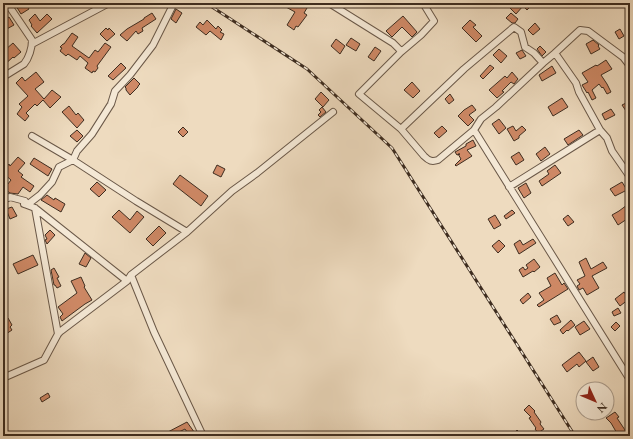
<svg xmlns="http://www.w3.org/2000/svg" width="633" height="439" font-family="'EB Garamond',serif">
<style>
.building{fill:#cf8966;stroke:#3e2d20}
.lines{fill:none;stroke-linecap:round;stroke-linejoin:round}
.minor-casing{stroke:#6a5848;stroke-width:8}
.minor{stroke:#f4e8d5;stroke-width:6}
.rail-casing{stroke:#3e2d20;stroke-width:3}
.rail{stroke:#f4e8d5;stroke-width:1.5;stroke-dasharray:4.5;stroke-linecap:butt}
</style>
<rect width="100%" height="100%" fill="#eedbbf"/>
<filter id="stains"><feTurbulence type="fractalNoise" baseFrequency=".005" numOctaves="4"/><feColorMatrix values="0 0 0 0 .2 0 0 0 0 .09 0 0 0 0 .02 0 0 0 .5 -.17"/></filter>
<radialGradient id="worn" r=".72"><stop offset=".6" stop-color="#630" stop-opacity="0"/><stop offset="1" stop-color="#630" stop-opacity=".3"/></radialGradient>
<path class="building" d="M17,3H25L29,9L21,14L16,6Z
M288,3H310L304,13L307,15L298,27L296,26L294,30L287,25L295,12L286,7Z
M515,3H534L527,10L523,6L516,14L510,8Z
M176,9L182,13L176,23L171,19Z
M152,13L156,19L142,28L143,31L138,34L136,31L127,41L120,35L127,29L144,19V18Z
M511,13L518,19L515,23H512L506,18Z
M35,14L40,21L47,14L52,19L37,33L31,26L32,25L29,20Z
M403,16L417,32L412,37L402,27L392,37L386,31Z
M9,17L14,25L3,31V20Z
M207,20L216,29L218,26L222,30L220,32L224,34L221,40L210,31L206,35L196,27L200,22L203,25Z
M470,20L476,25L473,27L482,36L476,42L462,28Z
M535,23L540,29L533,35L528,30Z
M106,28L108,30L109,28L115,34L107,41L100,34Z
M620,29L624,36L619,39L615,32Z
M72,33L78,37L72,46L89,58L95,50L98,52L105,43L111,47L97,66L98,68L95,72L93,71L92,73L85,68L88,63L80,56L77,60L68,54L66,56L60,51L62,48L60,47L63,44H64Z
M351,38L360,44L356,51L346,45Z
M336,39L345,46L340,54L331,46Z
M593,40L599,45L598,46L600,49L591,54L586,44Z
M13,43L21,52L14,58L13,57L3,66V47L5,50Z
M540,46L546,52L542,56L537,49Z
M375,47L381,51L374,61L368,57Z
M499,49L507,56L501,63L493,55Z
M522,50L526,56L520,59L516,53Z
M606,60L612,69L601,75L607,84L611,92L607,94L603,87L602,88L599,84L592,90L596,98L592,100L588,92L587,93L582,85L588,82L582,73L596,65L597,66Z
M121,63L126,68L113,80L108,76Z
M490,65L494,68L483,79L480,76Z
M552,66L556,73L542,81L539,75Z
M36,72L44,82L35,89L44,99L52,90L61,97L50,108L43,100L37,106L35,104L26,113L29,116L25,121L17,114L22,107L19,104L28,96L16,83L22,77L25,81Z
M512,72L518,79L514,84L511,82L502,91L504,92L497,98L489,90L505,76L507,78Z
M134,78L140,84L138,86V87L130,95L126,90V88L125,87Z
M412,82L420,91L413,98L404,90Z
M321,92L329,100L323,107L315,99Z
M450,94L454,100L449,104L445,99Z
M562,98L568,107L553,116L548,107Z
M630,101V109L626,111L622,105Z
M472,105L476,110L469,115L474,120L468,126L458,116L464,110Z
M69,106L76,115L78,113L84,120L77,128L62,112Z
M322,107L326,112L320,117L318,115L321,112L319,110Z
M611,109L615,115L605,120L602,114Z
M499,119L506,128L499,134L492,124Z
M442,126L447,131L439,138L434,133Z
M513,126L516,131L522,126L526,130L519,136V138L514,141L507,129Z
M183,127L188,132L183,137L178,132Z
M77,130L83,136L77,142L70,136Z
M579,130L583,135L568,145L564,139Z
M473,140L476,146L467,150L472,156L456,166L455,165L461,159L458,154H460L457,155L455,152L466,146V144Z
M545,147L550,154L541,161L536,154Z
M519,152L524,160L516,165L511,157Z
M18,157L25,163L18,171L23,175L21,177L34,186L30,192L23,187L18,194L10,193L4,189L11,180L3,173V171L9,164L10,166Z
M34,158L52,169L48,176L30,164Z
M217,165L225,169L221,177L213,173Z
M555,165L561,173L542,186L539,181L549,174L547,171Z
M180,175L208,196L201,206L173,184Z
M97,182L106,190L99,197L90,189Z
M622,182L627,190L615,196L610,189Z
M526,183L531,193L524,198L518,188Z
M47,195L54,200L55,198L65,204L61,212L41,200Z
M627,205L630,209V217L618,225L612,215L619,211Z
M12,207L17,216L10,219L6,209Z
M119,210L130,220L137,211L144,217L130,233L112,217Z
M512,210L515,213L506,219L504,216Z
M495,215L501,225L494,229L488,219Z
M568,215L574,222L568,226L563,219Z
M159,226L166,233L153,246L146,239Z
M50,230L55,235L47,244L45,240L47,239L45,235Z
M533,239L536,243L519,254L514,244L520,240L523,245Z
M499,240L505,246L498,253L492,246Z
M85,253L91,258L86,267L79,264Z
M33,255L38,265L18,274L13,264Z
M586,258L591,269L603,262L607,268L592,276L599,288L587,295L583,288L579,290L577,286L580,284L577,280L585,276L579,262Z
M534,259L540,267L534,272L533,271L523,277L519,270L523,267L525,270L528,268L526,265Z
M54,268L59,277L57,278L61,286L57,288L55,285H54L51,270Z
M555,273L562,285L564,283L568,289L539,307L537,305L544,300L539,293L551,286L547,278Z
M81,277L85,286L84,287L92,300L85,304L62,321L60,317L63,314L58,307L77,293L71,281Z
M624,292L629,299L620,306L615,299Z
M528,293L531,297L523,304L520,300Z
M618,308L621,313L614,316L612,312Z
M557,315L561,322L554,325L550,319Z
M8,318L12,325L10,327L12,330L3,336V322Z
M571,320L575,325L568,331L567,330L563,334L560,330Z
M584,321L590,329L580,335L575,327Z
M616,322L620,326L615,331L611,327Z
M579,352L586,361L579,367L577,364L567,372L562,365Z
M593,357L599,367L593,371L586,362Z
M48,393L50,397L42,402L40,398Z
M529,405L535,411L534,412L541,422L540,424L544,429L538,433L535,429L536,428L529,418L531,417L524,410Z
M615,412L619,417L617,418L629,436H624L621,433L618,435L611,423L606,418Z
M187,422L197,436H190L185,429L171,436H168L166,433Z
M517,430L523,436H512Z"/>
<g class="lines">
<defs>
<path id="minor" d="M329,3L393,43L399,49L401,52
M423,3L434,21L421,35L401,52L359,94L401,129L424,156C429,161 432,162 438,160L474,130L481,119L496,107L543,63L555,53L580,30L588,31L623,57L630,66
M3,9L13,3
M32,44L109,3
M555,53L576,83L579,92L600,130L607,138L612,151L630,177
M3,77L24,64C29,58 32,48 32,40L7,3
M401,129L464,69L514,27L521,32L525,47L534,53L543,63
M474,130L630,380
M32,136L73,160L136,201L187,232
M509,187L600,130
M3,193L8,198L10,197L25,201L27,205L35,208L127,281L131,275L154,332L203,436
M24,204L27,205L40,195L52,182L59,167L73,160L77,151L92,134L111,104L115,91L130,75L153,45L173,5
M35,208L58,334
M131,275L187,232L232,191L257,173L333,112
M3,378L44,360L58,334L61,331L127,281"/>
</defs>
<use href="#minor" class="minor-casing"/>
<use href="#minor" class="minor"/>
<defs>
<path id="rail" d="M206,3L307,69L392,148L575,436"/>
</defs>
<use href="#rail" class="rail-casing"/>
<use href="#rail" class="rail"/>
</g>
<rect width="633" height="439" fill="none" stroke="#eedbbf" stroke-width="16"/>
<rect x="4" y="4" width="625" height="431" fill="none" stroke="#3e2d20" stroke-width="2"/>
<rect x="8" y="8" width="617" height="423" fill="none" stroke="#3e2d20"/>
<g transform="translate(595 401) rotate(134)"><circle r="19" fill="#f4e8d5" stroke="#ab9d8d"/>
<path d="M0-3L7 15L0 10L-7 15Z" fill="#8f2418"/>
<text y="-6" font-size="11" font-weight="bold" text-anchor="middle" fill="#3e2d20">N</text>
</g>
<rect width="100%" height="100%" filter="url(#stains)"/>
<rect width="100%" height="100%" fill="url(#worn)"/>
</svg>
